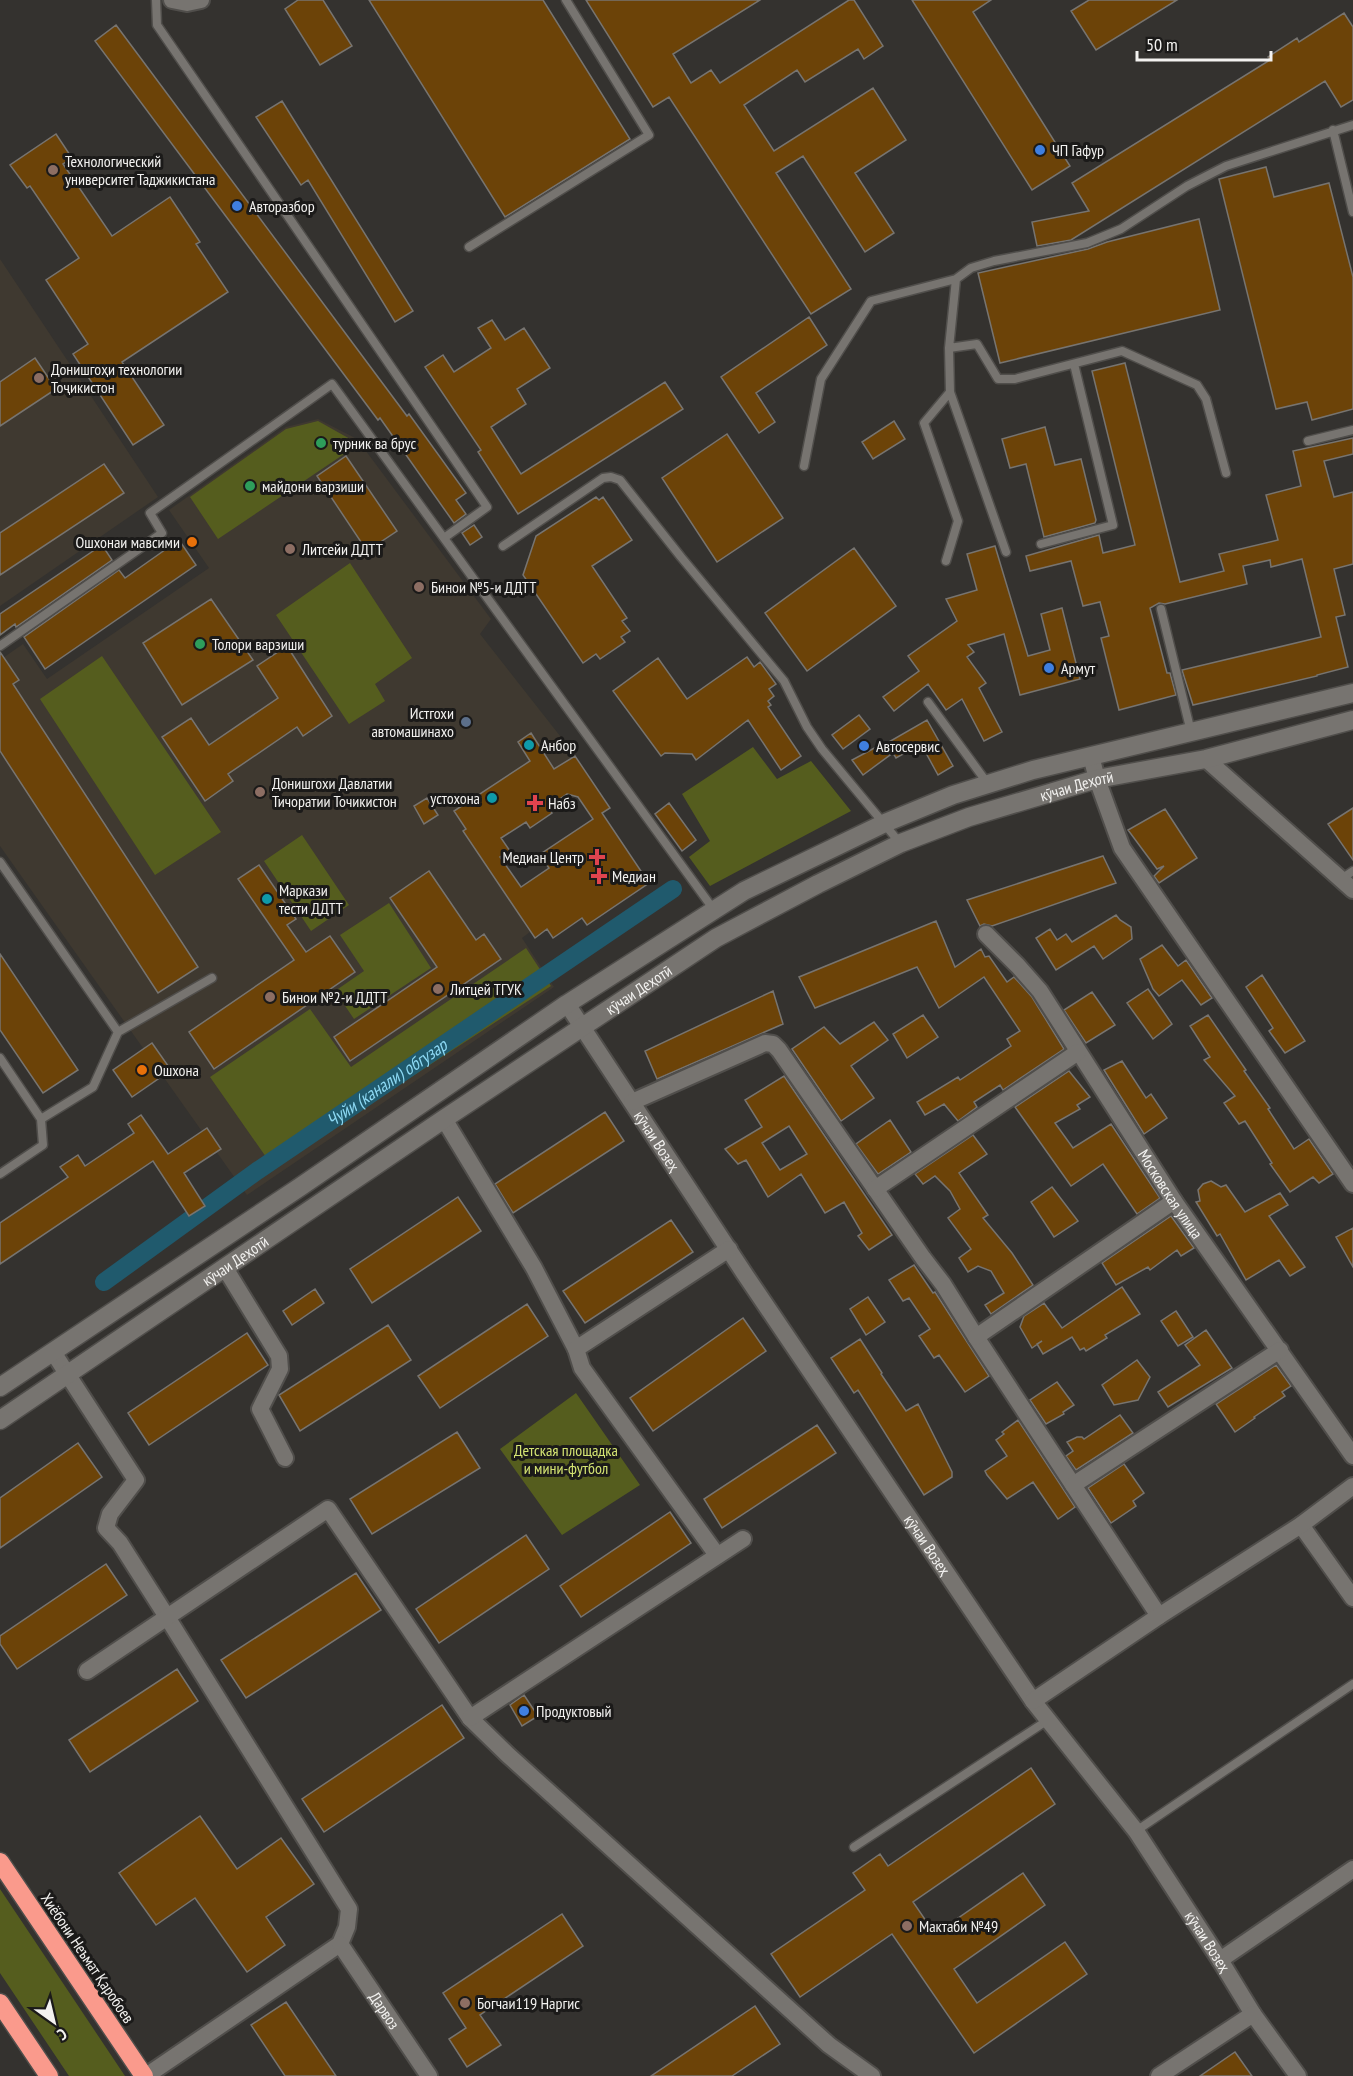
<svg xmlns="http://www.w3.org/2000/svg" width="1353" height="2076" font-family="'PT Sans Narrow',sans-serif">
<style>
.built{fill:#3f3930}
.green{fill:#555d1e}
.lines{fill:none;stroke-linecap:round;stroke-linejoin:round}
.canal{stroke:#205a6d;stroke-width:18}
.building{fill:#6c4308;stroke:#777470;stroke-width:1.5;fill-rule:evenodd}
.lane-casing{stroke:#504e4b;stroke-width:11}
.street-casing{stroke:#504e4b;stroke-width:20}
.secondary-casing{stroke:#504e4b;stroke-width:21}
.highway-casing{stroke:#504e4b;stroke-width:21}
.lane{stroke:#777470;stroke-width:8}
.street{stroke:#777470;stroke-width:16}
.secondary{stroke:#777470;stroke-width:18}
.highway{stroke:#fa9a8c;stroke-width:18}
.shop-dot{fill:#3f7fe0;stroke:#1b1a19;stroke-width:2}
.education-dot{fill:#8d6e63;stroke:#1b1a19;stroke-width:2}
.leisure-dot{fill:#2e9e5b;stroke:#1b1a19;stroke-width:2}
.food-dot{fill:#e8710a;stroke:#1b1a19;stroke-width:2}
.service-dot{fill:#5c6f8a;stroke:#1b1a19;stroke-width:2}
.culture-dot{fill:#0f9aa8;stroke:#1b1a19;stroke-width:2}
.health-dot{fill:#e0444e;stroke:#1b1a19;stroke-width:2}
.labels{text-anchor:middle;stroke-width:6;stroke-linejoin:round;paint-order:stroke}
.poi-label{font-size:16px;fill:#f3f2f0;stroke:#1b1a19;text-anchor:start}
.street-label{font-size:16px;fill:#f3f2f0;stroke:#1b1a19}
.park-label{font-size:16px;fill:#d5e573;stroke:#1b1a19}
.water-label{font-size:18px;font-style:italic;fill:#8dd9f4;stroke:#1b1a19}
</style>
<rect width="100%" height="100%" fill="#34322f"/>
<path class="built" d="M0,259L158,497L0,606Z
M318,419L357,439L491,619L480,634L575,755L464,830L530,932L522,938L554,987L247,1195L0,846V660L23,644L47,679L209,568L169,510L286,427Z"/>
<path class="green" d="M318,421L359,444L218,539L190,497L286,429Z
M350,563L412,658L375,684L385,701L349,724L276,615Z
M102,656L221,832L155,875L40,699Z
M753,747L777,779L811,761L851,811L710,886L689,857L710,841L682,794Z
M302,835L349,905L311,931L264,861Z
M389,903L431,968L354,1019L335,991L364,971L340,935Z
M526,948L551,986L273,1167L210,1077L310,1009L351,1067Z
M576,1393L640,1485L562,1535L500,1449Z
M0,1889L125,2076H69L0,1973Z"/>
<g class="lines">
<path class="canal" id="s1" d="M104,1282L257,1171L673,889"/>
</g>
<path class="building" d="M298,0H323L352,46L320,65L285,9Z
M369,0H543L630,139L505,217Z
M586,0H760L673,54L691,83L711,70L720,83L849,0H854L883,46L864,59L858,49L805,82L797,70L744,105L774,151L873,88L906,140L855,173L894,233L865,252L803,156L776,173L851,289L811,314L669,97L653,107Z
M912,0H991L973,12L1070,166L1032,190Z
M1089,0H1177L1096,50L1071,11Z
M1344,13L1353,27V100L1341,107L1325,81L1071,240L1037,246L1032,222L1089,211L1072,183L1270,60L1268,57L1297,38L1299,42Z
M116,25L407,416L409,414L466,493L456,500L466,514L454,523L380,418L378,420L95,41Z
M282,101L413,311L395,322L308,180L301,185L256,117Z
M56,134L72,158L63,164L112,236L170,197L200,242L196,244L228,292L122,362L164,425L133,445L73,354L88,344L46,280L79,258L30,186L27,188L10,165Z
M1266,167L1274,197L1329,183L1353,277V409L1312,420L1307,402L1276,409L1219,179Z
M1199,219L1220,310L1000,363L978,273L1088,249L1107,242Z
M809,317L827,345L756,393L775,422L759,433L721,377Z
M492,320L505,340L524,328L550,368L517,389L526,404L491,427L521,474L665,382L683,409L518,514L478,452L481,450L425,367L443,355L454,372L491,348L478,328Z
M35,358L56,389L0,426V382Z
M1125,363L1180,582L1224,571L1219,554L1278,540L1266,495L1301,486L1293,451L1353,438V454L1324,461L1334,497L1353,492V564L1334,569L1345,615L1336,617L1348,667L1317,675V676L1193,705L1182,670L1321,637L1302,559L1271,567L1270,560L1243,566L1247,584L1165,604L1159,603L1150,608L1167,673H1170L1176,695L1119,710L1101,638L1109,636L1100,602L1083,606L1071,561L1030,571L1026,556L1099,535L1103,553L1135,545L1092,371Z
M894,421L905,439L873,459L862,442Z
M1045,427L1055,465L1081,459L1096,520L1095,523L1044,537L1026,464L1010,468L1002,439Z
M727,434L783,518L717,562L662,478Z
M346,456L397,531L367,551L317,476Z
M104,464L124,493L0,575V533Z
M596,497L599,500L603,497L632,540L592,566L627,618L622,621L630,631L621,637L625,642L600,659L596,654L583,663L523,575L536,536Z
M474,525L482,537L470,545L462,533Z
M179,540L196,565L45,669L24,637L119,570L125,578Z
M102,545L112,560L16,627L15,624L0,635V614Z
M995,546L1028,656L1050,650L1041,614L1062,608L1080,679L1020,695L1004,634L968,645L974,652L967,657L986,683L979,688L1002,732L984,741L962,699L946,710L928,684L894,711L883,697L919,671L908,656L957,621L946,599L977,590L967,554Z
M854,548L896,606L807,671L765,613Z
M211,599L253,660L182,705L143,643Z
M287,646L332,716L303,736L297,727L228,774L233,781L205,801L162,737L191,718L209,745L278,698L257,666Z
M0,652L19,680L13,684L198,967L158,993L0,751Z
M747,657L754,667L760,662L776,684L769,689L774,696L768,701L771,705L768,707L801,756L781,770L748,720L696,760L692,754L665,753L661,756L613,691L658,658L687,699Z
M859,715L870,729L843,749L832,735Z
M927,720L953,766L938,775L921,744L896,758L887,743Z
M531,733L554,769L575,756L610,808L602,813L649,883L587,925L582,918L553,938L547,929L535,938L463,831L466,829L454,811L530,761L518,742ZM567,794L578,797L593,819L539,855L549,868L521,887L500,857L510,851L501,838L526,822L530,828L552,813L548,807Z
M882,744L890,755L863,775L852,760Z
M427,798L438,815L424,824L414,806Z
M669,803L696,840L682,851L655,814Z
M1353,808V860L1328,824Z
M1165,809L1197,858L1159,883L1154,876L1164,866L1157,869L1128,830Z
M1103,856L1116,883L992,926L984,924L980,926L967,900Z
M259,865L296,919L287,925L306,952L330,936L355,972L214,1069L189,1032L294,960L238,879Z
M429,871L476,940L484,934L501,959L350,1061L334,1037L437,967L390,898Z
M1116,915L1120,920L1131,927L1132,939L1103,959L1094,946L1056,970L1036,938L1050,929L1057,940L1066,934L1072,942Z
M936,921L955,967L981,949L985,957L989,956L1007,982L1014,977L1032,997L1064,1049L1003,1090L1000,1085L974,1102L977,1107L958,1121L944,1104L925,1115L917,1102L958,1077L960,1080L1011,1046L1007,1039L1020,1031L984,977L939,1008L917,967L815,1008L799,977Z
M1162,945L1178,966L1186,960L1212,998L1201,1005L1182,980L1159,996L1153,989L1140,959Z
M0,954L78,1070L43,1093L0,1030Z
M1262,975L1305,1041L1285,1053L1269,1031L1273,1028L1246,987Z
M1148,989L1172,1024L1153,1039L1127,1003Z
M773,991L783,1024L657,1079L645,1051Z
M1092,992L1115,1025L1086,1043L1064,1010Z
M923,1015L938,1037L907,1058L893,1034Z
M1208,1015L1246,1070L1244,1071L1270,1108L1268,1109L1294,1149L1309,1139L1333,1174L1319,1183L1313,1177L1290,1192L1270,1164L1272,1163L1245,1121L1239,1124L1224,1103L1235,1096L1204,1060L1210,1057L1190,1026Z
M874,1022L888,1040L851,1066L874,1098L841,1121L792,1049L824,1027L840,1044Z
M152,1043L171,1070L132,1097L113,1070Z
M1122,1061L1146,1098L1151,1094L1167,1118L1144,1134L1104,1070Z
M1069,1071L1090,1097L1077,1105L1080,1109L1055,1123L1073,1148L1111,1124L1160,1198L1137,1214L1103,1164L1071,1186L1015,1107Z
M784,1076L892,1235L869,1250L858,1236L862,1233L844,1202L825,1213L801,1174L768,1197L746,1160L738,1164L725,1149L762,1127L745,1100ZM789,1126L807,1154L780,1170L762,1143Z
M605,1112L624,1141L513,1213L495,1184Z
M141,1115L168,1154L207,1128L221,1149L184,1173L205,1206L189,1216L153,1161L0,1264V1223L68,1177L60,1167L78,1155L85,1166L134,1133L128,1124Z
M890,1120L911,1152L878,1174L856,1144Z
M973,1135L987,1154L959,1173L988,1215L983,1218L1012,1253L1033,1285L991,1314L985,1305L1004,1293L991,1271L978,1266L968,1272L959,1258L971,1249L948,1218L960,1209L950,1191L935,1176L923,1184L915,1174Z
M1211,1181L1221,1187L1226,1185L1245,1212L1280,1193L1288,1205L1269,1216L1305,1267L1290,1276L1279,1260L1246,1280L1220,1234L1217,1236L1196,1202L1200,1201L1198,1190L1203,1184Z
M1052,1187L1078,1221L1054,1237L1031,1202Z
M458,1197L481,1231L372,1303L350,1269Z
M1171,1216L1194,1248L1181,1256L1177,1250L1150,1270L1148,1267L1116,1285L1102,1263Z
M671,1220L693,1252L585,1323L563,1291Z
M1353,1228V1267L1336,1237Z
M914,1265L933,1293L935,1292L989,1376L965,1392L939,1355L934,1358L919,1336L930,1329L909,1298L903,1301L889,1280Z
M1122,1287L1140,1314L1105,1335L1107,1338L1086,1351L1084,1348L1080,1350L1072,1337L1043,1354L1037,1344L1042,1341L1032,1348L1020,1327L1024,1316L1044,1303L1062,1328Z
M315,1289L324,1303L292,1325L283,1311Z
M868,1297L885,1322L866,1335L850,1309Z
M527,1304L548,1336L440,1408L418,1376Z
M1176,1311L1193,1337L1178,1346L1161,1321Z
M743,1318L766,1351L653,1431L630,1398Z
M388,1325L411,1360L300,1431L279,1395Z
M1206,1330L1232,1368L1168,1407L1158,1392L1200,1365L1185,1345Z
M247,1333L268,1365L149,1445L128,1413Z
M860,1339L882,1373L881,1374L906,1411L918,1404L952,1472V1477L924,1495L858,1390L854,1393L831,1358Z
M1137,1360L1150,1377L1138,1400L1114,1405L1102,1385Z
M1276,1365L1291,1386L1282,1392L1285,1396L1254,1417L1255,1418L1235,1432L1216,1404Z
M1057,1382L1074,1405L1063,1412L1064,1414L1046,1424L1030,1400Z
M1120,1415L1133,1433L1076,1470L1066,1456L1073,1451L1067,1442L1077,1437H1082L1084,1439Z
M1018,1420L1075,1507L1058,1519L1033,1482L1007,1499L987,1475L985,1471L1007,1456L996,1440L1004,1434L1002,1432Z
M817,1425L836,1453L722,1528L704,1499Z
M457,1432L480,1468L372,1534L350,1499Z
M78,1443L102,1477L0,1548V1498Z
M1124,1464L1144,1493L1133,1501L1136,1506L1111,1523L1088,1488Z
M670,1512L691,1543L581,1617L560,1586Z
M526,1535L549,1569L439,1643L416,1609Z
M106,1564L127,1595L17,1669L0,1644V1636Z
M356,1573L381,1610L246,1698L221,1660Z
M177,1669L198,1701L90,1772L69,1740Z
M524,1695L538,1716L522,1726L510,1705Z
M442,1705L464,1738L324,1832L302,1799Z
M1031,1768L1055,1804L913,1902L935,1934L1023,1873L1045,1905L954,1969L977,2003L1065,1942L1087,1974L974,2053L892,1934L800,1997L771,1954L865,1890L853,1873L880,1854L888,1866Z
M200,1816L237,1869L281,1838L314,1884L266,1917L285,1945L247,1972L195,1898L156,1925L119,1873Z
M562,1914L583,1946L480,2015L501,2045L467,2067L449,2039L466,2028L443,1993Z
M286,2002L336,2076H285L251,2025Z
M755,2006L780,2044L732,2076H651Z
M1235,2052L1252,2076H1200Z"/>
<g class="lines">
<defs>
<path id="lane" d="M156,0L157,25L487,507L444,538
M1333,130L1353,212
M469,247L649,135L566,0
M949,348L977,344L998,379H1015L1122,351L1197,385L1206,399L1226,473
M1308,441L1353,430
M804,466L821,379L871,301L956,279
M1041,544L1113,525L1074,364
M503,546L603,478L611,477L620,480L681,557L784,681L807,727L822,749L900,843
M1006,552L950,392L949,348L956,279L971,268L994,261L1087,243L1121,229L1187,186L1226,166L1353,125
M946,561L958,521L924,423L950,392
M1161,609L1191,732
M0,646L162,533L150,513L332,384L714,910
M928,702L988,784
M0,862L118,1032L212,978
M1341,879L1353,871
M0,1058L41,1119L93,1087L118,1032
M0,1174L43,1145L41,1119
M1136,1831L1353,1684
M854,1847L1048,1720"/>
<g id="street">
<path d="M172,0L187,3L201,0"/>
<path d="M1091,756L1097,779L1122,848L1353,1184"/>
<path d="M1206,759L1353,890"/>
<path id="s2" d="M986,934L1018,966L1040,991L1174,1201L1353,1456"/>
<path id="s3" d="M567,1004L744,1273L1033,1701L1136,1831L1220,1960L1253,2014L1298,2076"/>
<path d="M632,1102L765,1043L773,1044L779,1050L923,1258L943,1284L976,1337L1159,1616"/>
<path d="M444,1119L534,1268L576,1349"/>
<path d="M875,1189L1078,1052"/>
<path d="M225,1268L279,1356L280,1369L260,1409L285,1458"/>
<path d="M976,1337L1174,1201"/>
<path d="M53,1352L136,1480L110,1514L106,1528L120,1543L167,1617L349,1909L347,1927L340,1944L146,2076"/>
<path d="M1073,1485L1280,1350"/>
<path d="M1301,1525L1353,1598"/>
<path d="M717,1555L582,1368L576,1349L729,1249"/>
<path d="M87,1671L328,1509L470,1718L508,1755L829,2045L872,2076"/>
<path d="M1033,1701L1159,1616L1301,1525L1353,1486"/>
<path d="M470,1718L743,1539"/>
<path id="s4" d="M340,1944L429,2076"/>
<path d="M1220,1960L1353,1869"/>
<path d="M1159,2076L1253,2014"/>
</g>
<g id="secondary">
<path d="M0,1387L300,1187L567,1004L744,891L885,823L953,795L1033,770L1353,693"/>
<path id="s5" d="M0,1420L444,1119L716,938L818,884L901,843L969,817L1097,779L1206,759L1353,720"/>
</g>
<path id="highway" d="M0,1862L144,2076
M0,2003L49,2076"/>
</defs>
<use href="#lane" class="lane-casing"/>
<use href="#street" class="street-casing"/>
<use href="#secondary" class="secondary-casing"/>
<use href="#highway" class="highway-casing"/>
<use href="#lane" class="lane"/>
<use href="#street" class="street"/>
<use href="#secondary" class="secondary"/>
<use href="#highway" class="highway"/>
</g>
<g class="shop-dot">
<circle cx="1040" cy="150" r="6"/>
<circle cx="237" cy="206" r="6"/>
<circle cx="1049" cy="668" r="6"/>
<circle cx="864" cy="746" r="6"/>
<circle cx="524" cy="1711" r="6"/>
</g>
<g class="education-dot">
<circle cx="53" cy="170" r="6"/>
<circle cx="39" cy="378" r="6"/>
<circle cx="290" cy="549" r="6"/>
<circle cx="419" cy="587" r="6"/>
<circle cx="260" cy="792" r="6"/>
<circle cx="438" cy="989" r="6"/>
<circle cx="270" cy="997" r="6"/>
<circle cx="907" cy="1926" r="6"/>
<circle cx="465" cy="2003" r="6"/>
</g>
<g class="leisure-dot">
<circle cx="321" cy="443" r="6"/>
<circle cx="250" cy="486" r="6"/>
<circle cx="200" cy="644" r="6"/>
</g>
<g class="food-dot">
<circle cx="192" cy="542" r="6"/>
<circle cx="142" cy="1070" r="6"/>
</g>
<circle class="service-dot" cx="466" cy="722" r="6"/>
<g class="culture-dot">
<circle cx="529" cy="745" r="6"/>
<circle cx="492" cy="798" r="6"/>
<circle cx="267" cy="899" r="6"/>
</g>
<g class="health-dot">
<path d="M532 794h6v6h6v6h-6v6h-6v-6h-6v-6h6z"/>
<path d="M594 848h6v6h6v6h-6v6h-6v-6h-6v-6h6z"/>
<path d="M596 867h6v6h6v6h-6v6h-6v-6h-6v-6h6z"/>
</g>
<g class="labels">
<g class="poi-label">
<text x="1052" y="156">ЧП Гафур</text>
<text x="65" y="167">Технологический<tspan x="65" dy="18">университет Таджикистана</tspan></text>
<text x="249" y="212">Авторазбор</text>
<text x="51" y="375">Донишгоҳи технологии<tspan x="51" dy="18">Тоҷикистон</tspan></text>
<text x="333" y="449">турник ва брус</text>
<text x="262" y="492">майдони варзиши</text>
<text x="180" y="548" text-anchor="end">Ошхонаи мавсими</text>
<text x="302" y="555">Литсейи ДДТТ</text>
<text x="431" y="593">Бинои №5-и ДДТТ</text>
<text x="212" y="650">Толори варзиши</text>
<text x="1061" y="674">Армут</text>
<text x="454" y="719" text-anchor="end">Истгохи<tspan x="454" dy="18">автомашинахо</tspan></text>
<text x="541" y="751">Анбор</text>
<text x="876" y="752">Автосервис</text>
<text x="272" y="789">Донишгохи Давлатии<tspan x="272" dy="18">Тичоратии Точикистон</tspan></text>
<text x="480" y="804" text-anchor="end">устохона</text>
<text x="548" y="809">Набз</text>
<text x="584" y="863" text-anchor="end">Медиан Центр</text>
<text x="612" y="882">Медиан</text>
<text x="279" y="896">Маркази<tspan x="279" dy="18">тести ДДТТ</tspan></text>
<text x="450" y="995">Литцей ТГУК</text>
<text x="282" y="1003">Бинои №2-и ДДТТ</text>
<text x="154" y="1076">Ошхона</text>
<text x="536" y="1717">Продуктовый</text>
<text x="919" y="1932">Мактаби №49</text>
<text x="477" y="2009">Богчаи119 Наргис</text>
</g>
<g class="street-label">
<text dy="6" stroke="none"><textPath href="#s5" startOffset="1256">кӯчаи Деҳотӣ</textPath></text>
<text dy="6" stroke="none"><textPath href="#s5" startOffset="770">кӯчаи Деҳотӣ</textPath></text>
<text dy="6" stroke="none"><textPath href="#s3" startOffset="164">кӯчаи Возеҳ</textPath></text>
<text dy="6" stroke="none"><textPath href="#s2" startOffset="320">Московская улица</textPath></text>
<text dy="6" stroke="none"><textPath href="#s5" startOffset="284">кӯчаи Деҳотӣ</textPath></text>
<text dy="6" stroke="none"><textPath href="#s3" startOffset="650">кӯчаи Возеҳ</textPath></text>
<text dy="6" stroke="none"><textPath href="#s3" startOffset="1136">кӯчаи Возеҳ</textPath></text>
<text transform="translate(88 1958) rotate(56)" y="6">Хиёбони Неъмат Қаробоев</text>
<text dy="6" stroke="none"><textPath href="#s4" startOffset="80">Дарвоз</textPath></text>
</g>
<g class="park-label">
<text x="566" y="1456">Детская площадка<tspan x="566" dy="18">и мини-футбол</tspan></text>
</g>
<g class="water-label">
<text dy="6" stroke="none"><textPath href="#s1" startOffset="346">Чуйи (канали) обгузар</textPath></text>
</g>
</g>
<g transform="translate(54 2022) rotate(146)" stroke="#1b1a19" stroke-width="4.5" paint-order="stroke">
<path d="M0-4.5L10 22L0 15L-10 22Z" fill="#f3f2f0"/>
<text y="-9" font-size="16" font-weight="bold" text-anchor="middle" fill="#f3f2f0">С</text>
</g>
<path d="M1137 51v9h134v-9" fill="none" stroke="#f3f2f0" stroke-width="3"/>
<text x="1146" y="51" font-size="18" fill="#f3f2f0" stroke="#1b1a19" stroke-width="4.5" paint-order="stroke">50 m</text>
</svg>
